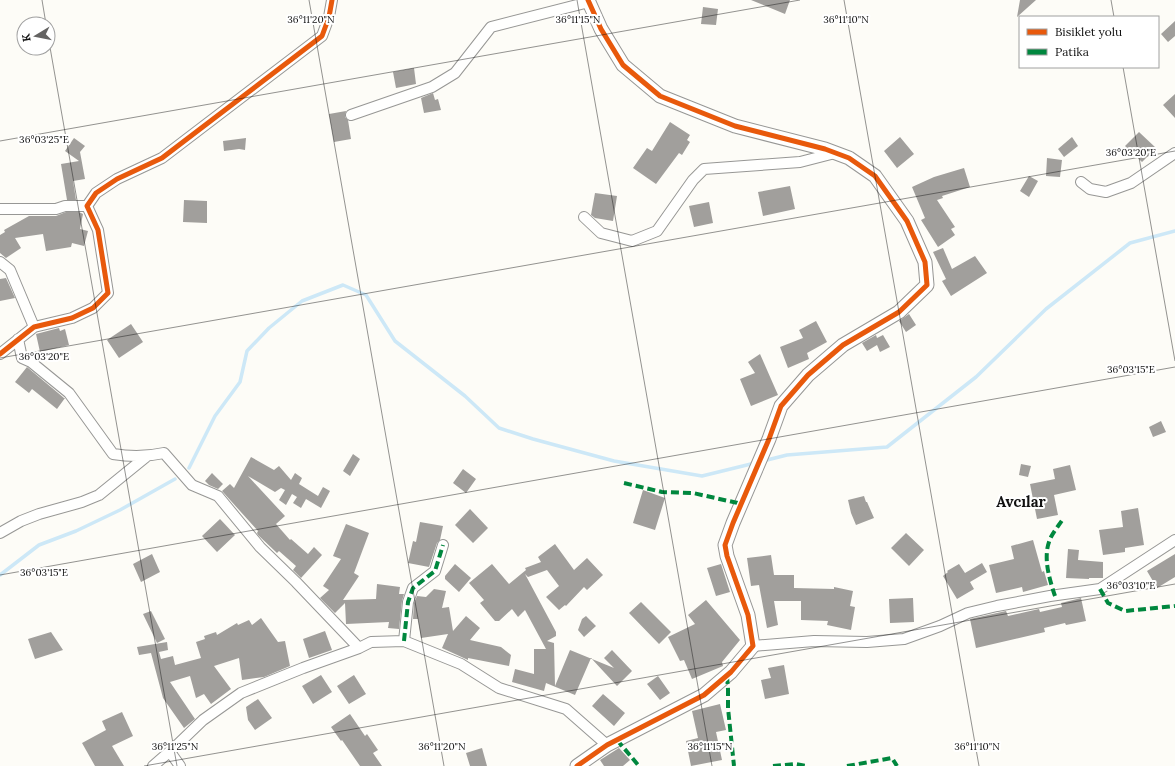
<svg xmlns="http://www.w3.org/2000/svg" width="1175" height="766" font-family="Lora,serif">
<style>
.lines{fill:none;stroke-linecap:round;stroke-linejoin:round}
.stream{stroke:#cde8f7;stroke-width:3.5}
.building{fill:#a19f9c}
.minor-casing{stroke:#979795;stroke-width:12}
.tertiary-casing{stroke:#979795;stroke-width:15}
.minor{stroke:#fffffe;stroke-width:10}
.tertiary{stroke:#fffffe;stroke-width:13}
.quiet{stroke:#00873e;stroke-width:4;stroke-dasharray:8 4;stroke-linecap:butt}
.cycleway-casing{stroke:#fff;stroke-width:8}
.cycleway{stroke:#e8590c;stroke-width:5}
.ticks{fill:none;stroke:#111;stroke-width:1;stroke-opacity:0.45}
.labels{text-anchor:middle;stroke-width:4;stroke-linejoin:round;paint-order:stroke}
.quarter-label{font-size:15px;font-weight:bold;fill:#111;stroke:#fff}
.ticks-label{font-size:10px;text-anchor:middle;fill:#111;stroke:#fff;stroke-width:4;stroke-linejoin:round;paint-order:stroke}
</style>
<rect width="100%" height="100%" fill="#fdfcf7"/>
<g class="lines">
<path class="stream" d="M763,461L787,455L887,447L976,377L1046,309L1130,243L1175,231
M189,468L215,416L240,382L247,351L269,328L302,301L343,285L366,295L395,341L465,396L499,428L533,439L614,461L702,476L755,463
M0,575L39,545L76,531L120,510L175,479"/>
</g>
<path class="building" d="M751,0H790L785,14Z
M1020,0H1036L1017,17Z
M703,7L718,9L716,25L701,24Z
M1175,21V36L1168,42L1161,34Z
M414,68L416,84L396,88L393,72Z
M433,93L435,100L438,99L441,110L424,113L421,98Z
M1175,94V118L1163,105Z
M346,111L345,117L348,120L351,139L334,142L329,114Z
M670,122L690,135L687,140L690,142L682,155L679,153L656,184L633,168L647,148L652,151Z
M1139,132L1156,148L1142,162L1125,146Z
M900,137L914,154L897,168L884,151Z
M1072,137L1078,146L1064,157L1058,149Z
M74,138L85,146L80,152L85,179L73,181L76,200H67L61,164L79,161L65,151Z
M246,138L245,150L239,149L224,151L223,141Z
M1047,158L1062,160L1060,177L1046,176Z
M964,168L970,187L942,196L943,198L937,200L955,227L951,229L955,235L938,247L921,220L925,218L912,187L934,177Z
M1029,176L1038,181L1029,197L1020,191Z
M790,186L795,209L763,216L758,192Z
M595,193L617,196L613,221L595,218L591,215Z
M184,200L207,201V223L183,222Z
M709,202L713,223L694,227L689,206Z
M66,212H79L83,214L80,229L88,231L84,246L72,243L71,247L46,251L43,234L15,238L21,248L6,258L0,253V235L5,232L4,230L29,216H56Z
M943,248L952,269L975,256L987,273L951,296L942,281L946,279L933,252Z
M6,278L15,298L0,301V279Z
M909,314L916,325L906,332L899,321Z
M816,321L827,342L807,353L809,359L788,368L780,347L803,338L799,330Z
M131,324L143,342L119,358L107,340Z
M59,328L60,331L65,329L69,345L40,352L36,334Z
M876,335L877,338L883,335L890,347L880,352L877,345L867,351L862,343Z
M760,354L778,395L751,406L740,379L755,373L748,362Z
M27,367L64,398H65L57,409L32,389L29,393L15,382Z
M1161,421L1166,432L1153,437L1149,427Z
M353,454L360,459L350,476L343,471Z
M251,457L274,470L279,466L291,480L295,473L302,478L299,484L318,496L323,487L330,491L321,508L306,499L301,508L293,503L297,497L292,494L286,505L279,500L285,490L281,488L275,492L248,476L285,516L276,524L290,540L291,539L308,554L314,547L322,555L301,578L293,570L296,566L279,551L277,553L258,535L257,533L258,531L222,491L230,484L234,488Z
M1021,464L1031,466L1028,477L1019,475Z
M1070,465L1076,490L1054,495L1058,515L1037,519L1030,484L1055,479L1053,469Z
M463,469L476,479L466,493L453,483Z
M212,473L223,484L218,489L209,485L205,481Z
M643,490L665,498L655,530L633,523Z
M864,496L866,502H867L874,518L856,525L851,513L848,500Z
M1138,508L1144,545L1125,548V552L1103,555L1099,530L1123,527L1121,511Z
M470,509L488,528L473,543L455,525Z
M220,519L235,535L217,552L202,536Z
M420,522L443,526L440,540L437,543L429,567L408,563L413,541L416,542Z
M346,524L369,533L354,573L359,576L343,600L376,599L377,584L400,587L399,594H404L402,601L399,629L388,628L389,622L346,624L345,603L335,613L320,598L329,590L323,586L341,559L333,556Z
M906,533L924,550L909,566L891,548Z
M1033,540L1042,572L1044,571L1048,585L1023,592L1022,587L996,593L989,565L1014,559L1011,546Z
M555,544L574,570L587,558L603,575L587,590L584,587L566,606L565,605L559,610L546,597L559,586L547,570L528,577L525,574L556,632V636L547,641L554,643L555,686L570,650L614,668L604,658L612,650L632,671L617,686L591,658L575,695L546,683L544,691L512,682L515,669L534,674V649H546L525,610L518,617L512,609L499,621H495L480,603L484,600L469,583L492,564L509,584L526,570L525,568L541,562L538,557Z
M1068,549L1079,550L1078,560L1103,562V578H1089V579L1066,578Z
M152,554L160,572L141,582L133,564Z
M1175,554V577L1157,588L1147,571Z
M771,555L774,575H794V588L834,589V587L853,591L850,606L855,607L851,630L827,625L828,621L801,620V601H774L778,625L767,628L759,585L751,586L747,558Z
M982,563L987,572L970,582L974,589L957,599L943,576L948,572L947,571L959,564L965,573Z
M455,564L471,578L459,592L445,579V576Z
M721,564L730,592L716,596L707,568Z
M434,589L446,591L442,608L449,607L453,631L466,616L480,628L470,640L501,647L511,655L509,666L468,658V660L442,648L448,634L421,638L418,619H413L414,603L417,596L426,597Z
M913,598L914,622L890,623L889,599Z
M1081,598L1086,621L1066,625L1065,623L1044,628L1045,632L976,648L970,619L1006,611L1008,616L1039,609L1040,612L1062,607L1061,603Z
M706,600L740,640L722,662L723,666L692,679L684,660L680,661L668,637L695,624L688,615Z
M641,602L671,632L659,644L629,613Z
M151,611L165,639L157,643L143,614Z
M586,616L596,626L584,637L578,630L582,619Z
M261,618L278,642L285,641L290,666L264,677L242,680L239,658L214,666L231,689L211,704L204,694L196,698L190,676L170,682L195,719L184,728L163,698L151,653L139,655L137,647L167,642L168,650L159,652L161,659L173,656L175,665L201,658L196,642L205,639L204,636L216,632L217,635L237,623L238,625L249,620L252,625Z
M325,631L332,650L309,658L303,639Z
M51,632L63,650L35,659L28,639Z
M784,665L789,694L765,699L761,680L771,678L768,668Z
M321,675L332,692L313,704L302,686Z
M354,675L366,694L349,704L337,686Z
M658,676L670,693L660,700L647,684Z
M603,694L625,713L614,726L592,706Z
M258,699L272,718L255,730L248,720L246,707Z
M720,704L726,730L716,732L722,760L691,766L686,741L698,738L692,711Z
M122,712L133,736L112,746L124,766H95L82,743L106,730L102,721Z
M350,714L365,736L367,734L378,750L373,753L382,766H360L342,740L341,741L331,727Z
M482,748L487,766H470L466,753Z
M619,748L630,760L623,766H604L600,760Z"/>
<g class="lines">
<defs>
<path id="minor" d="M351,115L432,87L455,73L491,27L589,2
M1081,182L1090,189L1106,192L1131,183L1175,153
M0,209H56L65,206H87
M584,217L601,233L632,241L657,231L693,180L704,169L800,162L835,153
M0,262L10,270L34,327
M18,339L22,358L31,362L69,393L113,454C131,457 146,457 164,453L192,485L218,496L260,547L296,582L359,648
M0,354L34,327L72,318L93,308L108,293L98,230L87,206L96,193L117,179L162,158L322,36L329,17L332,0
M0,533L21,521L39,514L82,502L99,495L147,456
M404,641L408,602L413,588L435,571L443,545
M753,646L814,641L867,642L904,639L940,626L968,613L997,606L1050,596L1100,589L1175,540
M170,752L180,766
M153,766L176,746L203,720L241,693L303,668L359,648L371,642L404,641L461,664L499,688L566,709L607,745"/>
<path id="tertiary" d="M577,766L607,745L704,695L731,672L753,646L748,615L727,556L725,545L733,523L769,439L781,406L808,375L843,345L899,312L927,285L925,262L907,221L875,176L849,158L825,149L735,126L660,96L623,65L601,29L588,0"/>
</defs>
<use href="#minor" class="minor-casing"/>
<use href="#tertiary" class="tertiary-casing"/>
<use href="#minor" class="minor"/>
<use href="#tertiary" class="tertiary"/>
<path class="quiet" d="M624,483L662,492L693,493L742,504
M1100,589L1108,603L1125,611L1175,606
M1055,596C1049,578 1042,555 1051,537C1054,531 1059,525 1063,519
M404,641L408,602L413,588L435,571L443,545
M727,676L728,689V708L734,766
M617,740L639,766
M773,766L795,764L806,766
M847,766L892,758L897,766"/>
<defs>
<path id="cycleway" d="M0,354L34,327L72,318L93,308L108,293L98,230L87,206L96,193L117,179L162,158L322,36L329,17L332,0
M577,766L607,745L704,695L731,672L753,646L748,615L727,556L725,545L733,523L769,439L781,406L808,375L843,345L899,312L927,285L925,262L907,221L875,176L849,158L825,149L735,126L660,96L623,65L601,29L588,0"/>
</defs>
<use href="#cycleway" class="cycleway-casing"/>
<use href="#cycleway" class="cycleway"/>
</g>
<path class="ticks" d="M42,0L46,24M309,0L444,766M577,0L712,766M844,0L979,766M1111,0L1114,17M48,36L177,766M1123,67L1175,361M0,141L800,0M0,358L1175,151M0,575L1175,367M144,766L1175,584"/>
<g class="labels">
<g class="quarter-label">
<text x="1021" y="507">Avcılar</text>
</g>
</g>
<g class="ticks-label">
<text x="311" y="23">36°11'20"N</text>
<text x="578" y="23">36°11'15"N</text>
<text x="846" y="23">36°11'10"N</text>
<text x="44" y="143">36°03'25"E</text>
<text x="1131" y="156">36°03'20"E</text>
<text x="44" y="360">36°03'20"E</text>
<text x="1131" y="373">36°03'15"E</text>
<text x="44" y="576">36°03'15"E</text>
<text x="1131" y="589">36°03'10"E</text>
<text x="175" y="750">36°11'25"N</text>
<text x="442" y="750">36°11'20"N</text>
<text x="710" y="750">36°11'15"N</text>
<text x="977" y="750">36°11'10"N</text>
</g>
<rect x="1019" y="16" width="140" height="52" fill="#ffffff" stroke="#a0a0a0"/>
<rect x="1027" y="29" width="20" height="6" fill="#e8590c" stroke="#a0a0a0"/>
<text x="1055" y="36" font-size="12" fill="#111111">Bisiklet yolu</text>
<rect x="1027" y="49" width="20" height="6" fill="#00873e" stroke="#a0a0a0"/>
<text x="1055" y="56" font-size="12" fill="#111111">Patika</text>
<g transform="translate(36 36) rotate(260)"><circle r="19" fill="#ffffff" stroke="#a0a0a0"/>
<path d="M0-3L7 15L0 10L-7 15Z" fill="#646362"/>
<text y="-6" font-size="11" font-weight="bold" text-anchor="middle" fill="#111111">K</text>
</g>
</svg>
